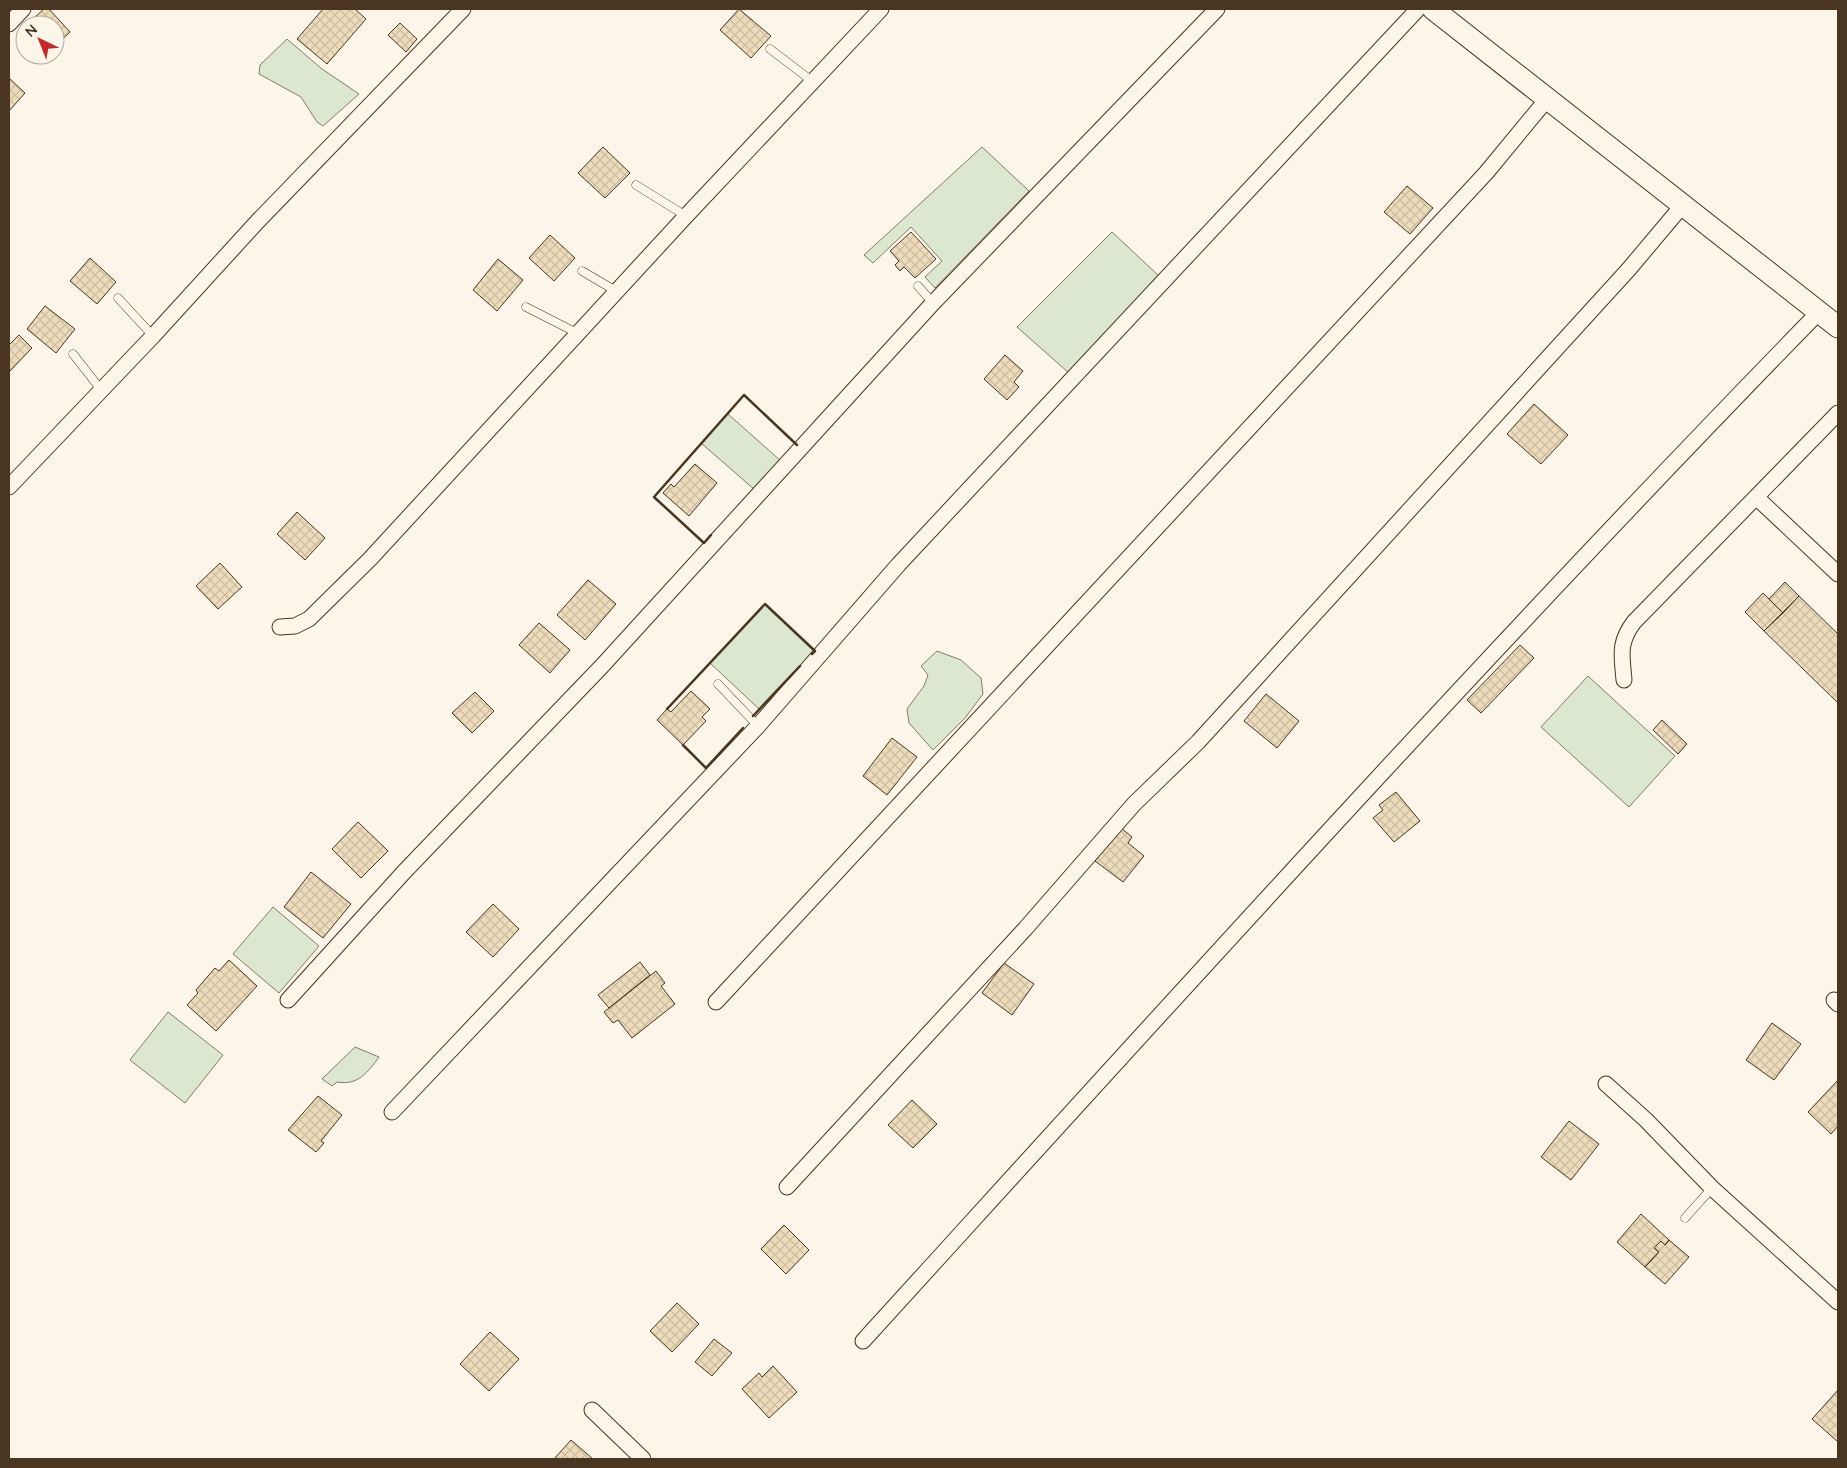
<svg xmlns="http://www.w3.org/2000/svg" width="1847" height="1468" font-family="Quicksand,sans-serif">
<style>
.green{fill:#dce7d0;stroke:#887966}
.building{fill:url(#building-cross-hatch);stroke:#4a3520}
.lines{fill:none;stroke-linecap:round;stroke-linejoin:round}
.lane-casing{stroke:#4a3520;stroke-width:9}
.street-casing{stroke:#4a3520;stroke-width:17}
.secondary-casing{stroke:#4a3520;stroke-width:23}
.lane{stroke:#fbf6e9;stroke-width:8}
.street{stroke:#fbf6e9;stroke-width:15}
.secondary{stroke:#fbf6e9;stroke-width:21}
.wall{stroke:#4a3520;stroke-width:2.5}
</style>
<defs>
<pattern id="building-cross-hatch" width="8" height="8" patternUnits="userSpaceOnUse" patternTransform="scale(1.25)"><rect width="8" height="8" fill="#ecdcbc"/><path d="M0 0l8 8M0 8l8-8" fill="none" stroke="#ccbda1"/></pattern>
</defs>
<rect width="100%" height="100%" fill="#fbf6e9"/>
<path class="green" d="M287,39L322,69L359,94L323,126L317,122L301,97L259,74L260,65Z
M982,147L1029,191L935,288L925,277L942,261L911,227L873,263L864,255Z
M1112,232L1159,276L1070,374L1017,327Z
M728,414L782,462L755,490L701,443Z
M765,604L815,651L759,709L710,663Z
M937,651L961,660L981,678L983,694L965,718L933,750L909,723L907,709L924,686L928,675L921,666Z
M1588,676L1675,756L1629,807L1541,727Z
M273,907L319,946L279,993L233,954Z
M168,1012L223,1055L185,1103L130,1060Z
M355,1047L379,1057C368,1072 358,1086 337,1082L332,1086L322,1079Z"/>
<path class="building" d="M44,9H49L70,32L55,46V25H26Z
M323,9H355L366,19L327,64L297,39Z
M739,9L771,36L751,58L720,30Z
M400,23L417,39L406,52L388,35Z
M9,78L25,93L9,111Z
M603,147L630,173L605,198L578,173Z
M1407,186L1433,208L1410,234L1384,212Z
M911,232L936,259L915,278L904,267L900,271L895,265L899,261L890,251Z
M550,235L575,258L554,281L529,258Z
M90,258L116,282L97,304L70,281Z
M498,259L523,280L497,311L473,290Z
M45,306L75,329L56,353L27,329Z
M19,335L32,348L9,372V345Z
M1005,355L1023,371L1014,382L1019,387L1007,400L984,379Z
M1534,404L1568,435L1541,464L1507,434Z
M695,464L717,483L689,516L663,493L671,484L674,487Z
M297,512L325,538L305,560L277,534Z
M220,563L242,587L218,609L196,586Z
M588,580L616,604L585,640L557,615Z
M1785,582L1799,596L1783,613L1769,599Z
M1763,593L1783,613L1764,631L1745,612Z
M1799,596L1838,634V703L1764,631Z
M539,623L570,650L550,673L519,645Z
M1520,645L1534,658L1481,713L1467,700Z
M691,691L710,709L702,717L706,721L683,745L657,720L667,709L671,712Z
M475,692L494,711L472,733L452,713Z
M1266,694L1299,721L1277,748L1244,721Z
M1662,720L1687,744L1678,754L1653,730Z
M892,738L917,757L887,795L863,776Z
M1396,792L1420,821L1394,842L1373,818L1383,810L1379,805Z
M358,822L388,851L361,878L332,849Z
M1121,828L1132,837L1128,843L1144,856L1123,882L1095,861Z
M311,872L351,904L323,938L284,907Z
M493,904L519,929L493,957L466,932Z
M229,960L257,986L216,1031L187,1005L198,993L196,990L215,968L219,971Z
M640,962L650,975L609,1008L598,995Z
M1004,963L1034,984L1012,1015L982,993Z
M656,971L665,983L661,986L675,1004L632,1038L618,1020L613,1023L604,1012Z
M1772,1023L1801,1044L1774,1080L1746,1060Z
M1838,1080V1126L1831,1134L1808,1112Z
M318,1096L342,1115L321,1141L324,1143L316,1152L288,1130Z
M912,1100L937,1124L913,1148L888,1125Z
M1569,1121L1599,1144L1571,1180L1541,1157Z
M1641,1214L1669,1240L1665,1245L1661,1241L1654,1248L1659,1252L1645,1267L1617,1242Z
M784,1225L809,1250L786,1274L761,1249Z
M1669,1240L1689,1257L1665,1284L1645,1267L1659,1252L1654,1248L1661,1241L1665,1245Z
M677,1303L699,1324L672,1352L650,1331Z
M490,1332L519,1359L489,1391L460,1364Z
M714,1339L732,1353L712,1376L695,1362Z
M773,1366L797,1392L769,1418L742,1389L759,1373L762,1377Z
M1838,1390V1440L1837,1441L1812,1419Z
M571,1440L593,1459H554Z"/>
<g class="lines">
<defs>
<path id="lane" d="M770,49L812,81
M636,185L686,216
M582,271L616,291
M918,286L933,303
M118,298L153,336
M526,307L577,333
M73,354L102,391
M718,684L758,726
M1685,1218L1712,1188"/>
<path id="street" d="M9,24L23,9
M9,487L153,336L257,222L463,9
M1756,497L1838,574
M280,627L295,626L309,619L370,559L686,216L881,9
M1624,680C1622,656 1618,643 1634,622L1838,413
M288,1000L404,872L602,666L933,303L1217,9
M1834,1000L1838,1004
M716,1002L1486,173L1548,98
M1606,1084L1646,1120L1712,1188L1838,1302
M392,1112L758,726L899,564L1418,9
M787,1187L1025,929L1134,804L1198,742L1629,269L1682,206
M863,1341C1178,995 1492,647 1819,312
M592,1410L643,1459"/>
<path id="secondary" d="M1433,9L1838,327"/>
</defs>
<use href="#lane" class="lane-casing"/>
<use href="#street" class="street-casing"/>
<use href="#secondary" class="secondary-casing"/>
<use href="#lane" class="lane"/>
<use href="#street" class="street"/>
<use href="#secondary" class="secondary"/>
<path class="wall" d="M711,535L704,543L654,497L744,395L797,445
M667,709L765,604L815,651L812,654
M753,716L800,666
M683,745L706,768L743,728"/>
</g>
<rect width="1847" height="1468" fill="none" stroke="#4a3520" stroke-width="20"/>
<g transform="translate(40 40) rotate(317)"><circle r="24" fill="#fbf6e9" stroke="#b4a999"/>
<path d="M0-4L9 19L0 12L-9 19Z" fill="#c62828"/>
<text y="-8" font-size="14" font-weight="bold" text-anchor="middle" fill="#4a3520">N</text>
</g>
</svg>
